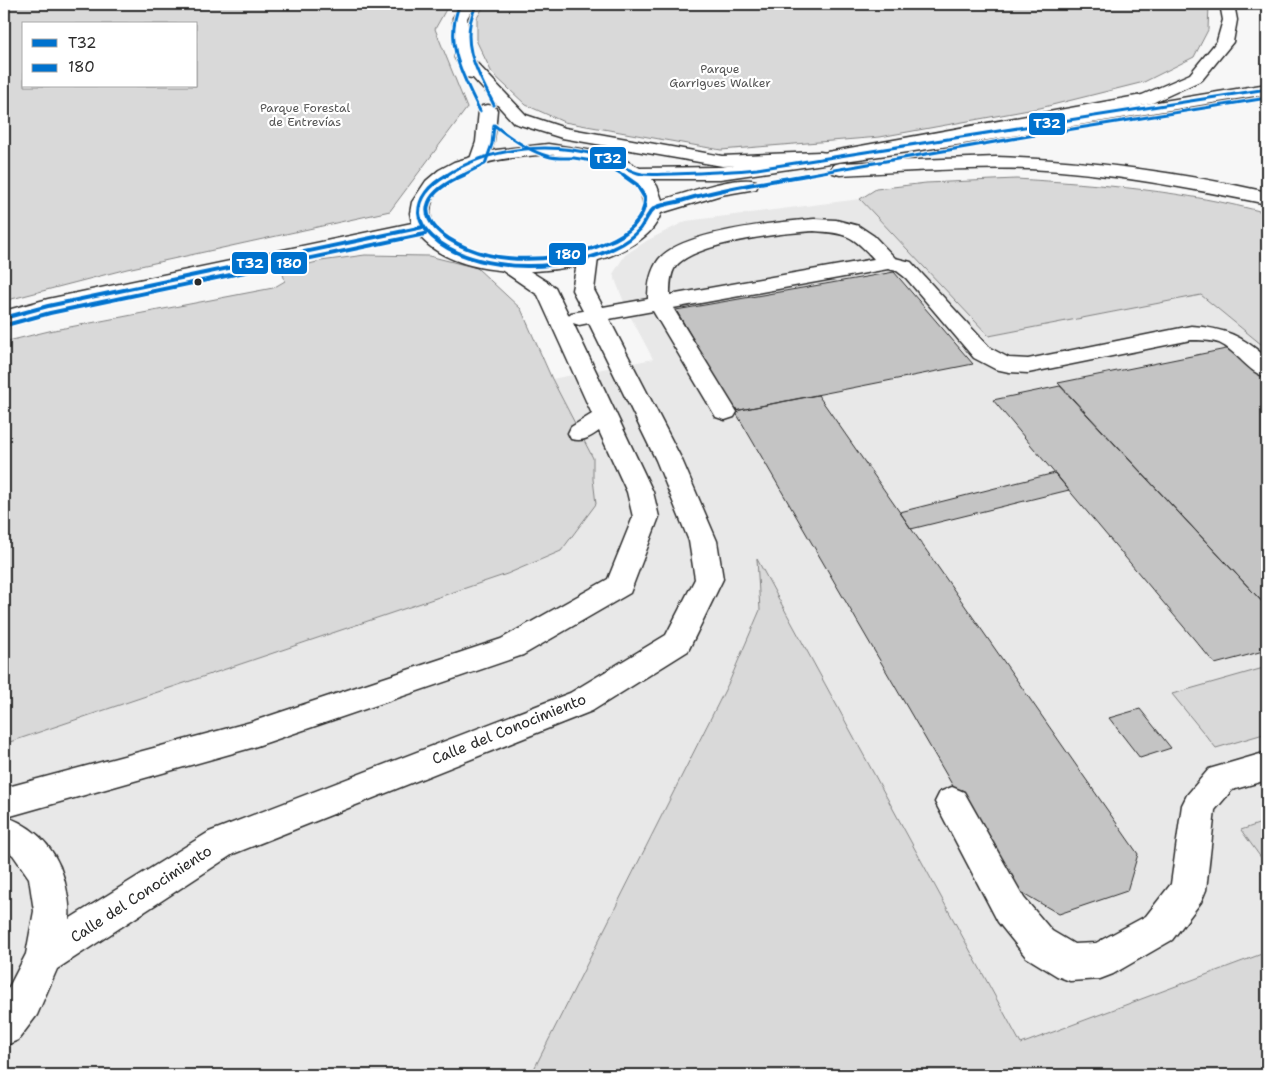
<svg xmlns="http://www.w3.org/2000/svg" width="1271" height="1079" font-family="'Shantell Sans',sans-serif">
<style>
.built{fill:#e8e8e8}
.green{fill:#d9d9d9;stroke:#828282;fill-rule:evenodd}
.building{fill:#c4c4c4;stroke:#2b2b2b}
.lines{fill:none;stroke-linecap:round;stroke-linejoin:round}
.minor-casing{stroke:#2b2b2b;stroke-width:3}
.major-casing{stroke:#2b2b2b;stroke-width:3}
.highway-casing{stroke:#2b2b2b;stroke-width:3}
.minor{fill:#fff;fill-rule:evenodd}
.major{fill:#fff;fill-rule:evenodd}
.highway{fill:#fff;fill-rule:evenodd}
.bus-1-far1-casing{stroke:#fff;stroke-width:5.5}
.bus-1-casing{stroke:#fff;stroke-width:7}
.bus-2-far1-casing{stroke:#fff;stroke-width:5.5}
.bus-2-casing{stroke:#fff;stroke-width:7}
.bus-1-far1{stroke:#0072ce;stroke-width:3}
.bus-1{stroke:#0072ce;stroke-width:4}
.bus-2-far1{stroke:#0072ce;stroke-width:3}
.bus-2{stroke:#0072ce;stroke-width:4}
.bus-dot{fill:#2b2b2b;stroke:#fff;stroke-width:2}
.labels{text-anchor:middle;stroke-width:4.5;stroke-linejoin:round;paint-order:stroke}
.far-park-label{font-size:12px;fill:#565656;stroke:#fff}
.street-label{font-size:15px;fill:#2b2b2b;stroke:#fff}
.line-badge{stroke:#fff;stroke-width:2}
.badge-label{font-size:14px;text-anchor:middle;font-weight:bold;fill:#fff}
</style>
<rect width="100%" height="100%" fill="#f7f7f7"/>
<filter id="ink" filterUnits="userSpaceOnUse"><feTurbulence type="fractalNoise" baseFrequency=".02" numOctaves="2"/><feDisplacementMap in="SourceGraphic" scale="10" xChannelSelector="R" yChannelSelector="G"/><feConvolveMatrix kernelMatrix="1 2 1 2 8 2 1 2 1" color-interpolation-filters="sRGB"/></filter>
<g filter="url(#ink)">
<path class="built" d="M860,199L989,336L1201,295L1267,349V821L1241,830L1267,866V952L1021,1044L758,561L760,610L730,680L531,1075H4V744L507,574L561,551L596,503L593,479V458L552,379L653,359L627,310L613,274L625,255L648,240L686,221Z"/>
<path class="green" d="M4,4H449L435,29L467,108L390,211L127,269L4,301ZM24,24H196V86H24Z
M485,4H1208L1209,5L1208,30L1194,57L1144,82L1040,108L880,137L721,150L564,122L526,105L492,73L477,42V18Z
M1016,179C1100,184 1186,191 1267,213V349L1201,295L989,336L860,199L876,189L926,183Z
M365,255L429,256L477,268L521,309L552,379L593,458V479L596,504L561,551L507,574L4,744V342L49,331L273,288L285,281L282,271L321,261Z
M757,559L1021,1044L1267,952V1075H531L730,680L760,610Z
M1267,667V733L1216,748L1172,694Z
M1267,821V866L1241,830Z"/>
<path class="building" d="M894,272L973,364L735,411L676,310Z
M1231,348L1267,379V607L1058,383Z
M1060,386L1267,607V650L1215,664L993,400Z
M818,395L1138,854L1127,891L1059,914L1011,886L735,411Z
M1055,473L1069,490L911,529L900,512Z
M1140,709L1171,748L1140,758L1109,718Z"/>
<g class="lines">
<defs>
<path id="minor" d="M461,4H475L467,18L471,57L526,115L565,128L722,156L820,152L826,153L829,157L826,161L820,162L722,166L562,138L514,123L473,78L465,77L455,58L453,18Z
M488,105L494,106L497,110C495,128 496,148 485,163L479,164L473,163L470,159L476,142L479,110L482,106Z
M814,219L836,220L859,226L874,236L895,258L911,262L990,348L1009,358L1028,359L1191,326C1225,328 1242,336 1267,358V377C1248,373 1237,351 1219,343C1210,340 1200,340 1191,340L1028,373L1009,372L995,369L974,358L906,278L897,271L888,269L673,308L737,412L734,417L725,420L716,417L653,311L609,319L682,460L717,541L723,579L688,651L592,711L233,854L57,969L37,1015L18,1040L4,1046V995L9,987L26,954L34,911L29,878L13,855L4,849V788L251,722L501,639L608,579L633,517L627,492L599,431C589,438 583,442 571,439L568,433L571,427L592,414L538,295L500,269L497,265L500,261L507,259L514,261L555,287L569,316L571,313L583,311L572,290L578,258L581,254L588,252L595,254L598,258L594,290L603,307L648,299C648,285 650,271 659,259C682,231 779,222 814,219ZM814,231C846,233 852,235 874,259L670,295C670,286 670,273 676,266C697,242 783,233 814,231ZM573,323L579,325L589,323L656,460L689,541L695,579L666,635L570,693L209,832L69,919C70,910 69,902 67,892C61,856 42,830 7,817L251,748L523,655L630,593L659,517L653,492Z
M1267,752V780L1232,790L1215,810L1206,890L1201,902L1172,940L1113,974L1100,979L1070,981L1057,976L1026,957L998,922L935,802L940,792L952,787L964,792L1024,898L1052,931L1074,944L1096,943L1146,916L1171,884L1182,805L1187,795L1209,769Z"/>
<path id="major" d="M1267,84V94L963,144L720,179H652L657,186L662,200C685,194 733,175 756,181L758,185L756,189L721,195L661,213C656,228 646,236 634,244C583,277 459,287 418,234L51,312L4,325V311L48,299L412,223L410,213L412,202L426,181L439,170L454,162L496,150L548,144L600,152L617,156L640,168L720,167L963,134ZM548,154C579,158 631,161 642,197C644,205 642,216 637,223C632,228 625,232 619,236C578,262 518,267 472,251C419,233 415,195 467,170C492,158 521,157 548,154Z"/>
<path id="highway" d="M1220,4H1234L1237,20L1233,42L1202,80L1152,103L833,161L827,160L824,156L827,152L833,151L1142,95L1190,74L1217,41L1223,20Z
M996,157C1088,160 1178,172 1267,192V204C1188,188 1111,173 1030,169C967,167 903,172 840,175L833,173L831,169L833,165L840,163Z"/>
</defs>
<use href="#minor" class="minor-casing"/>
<use href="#major" class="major-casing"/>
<use href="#highway" class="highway-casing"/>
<use href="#minor" class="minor"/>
<use href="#major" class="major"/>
<use href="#highway" class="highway"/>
<defs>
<path id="bus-1-far1" d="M445,176C490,147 549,141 600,156C614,160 628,172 642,174C652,175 663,174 673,174C701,173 729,172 757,169L1267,89
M800,176L1029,136L1267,98"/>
<path id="bus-1" d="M447,175C433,183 419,195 419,213C420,225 430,236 440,243C484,274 569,272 616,247C625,243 633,237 640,229C644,224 649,211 655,208C664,204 675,203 684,200C725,188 766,182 807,175
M4,318L48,306L423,227"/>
<path id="bus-2-far1" d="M460,4C443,43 463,76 480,111
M475,8C459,44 478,73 494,105
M461,176L485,164L492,144L494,125C509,137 528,151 547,156C556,159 565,158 574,158C592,160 610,166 625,176"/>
<path id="bus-2" d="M464,175C382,210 456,254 507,258C540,261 578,256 608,242C626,235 646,219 645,198L637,185L623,175
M6,325L50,313L425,234"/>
</defs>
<use href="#bus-1-far1" class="bus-1-far1-casing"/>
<use href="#bus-1" class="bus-1-casing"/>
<use href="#bus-2-far1" class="bus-2-far1-casing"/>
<use href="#bus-2" class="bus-2-casing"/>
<use href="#bus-1-far1" class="bus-1-far1"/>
<use href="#bus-1" class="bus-1"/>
<use href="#bus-2-far1" class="bus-2-far1"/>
<use href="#bus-2" class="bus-2"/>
</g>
</g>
<circle class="bus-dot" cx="198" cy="282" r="4.5"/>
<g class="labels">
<g class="far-park-label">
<text x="720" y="73">Parque<tspan x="720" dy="14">Garrigues Walker</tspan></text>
<text x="305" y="112">Parque Forestal<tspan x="305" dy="14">de Entrevías</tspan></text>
</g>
<g class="street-label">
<text transform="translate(509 729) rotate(-22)" y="5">Calle del Conocimiento</text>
<text transform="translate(141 894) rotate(-33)" y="5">Calle del Conocimiento</text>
</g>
</g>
<g class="line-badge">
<rect x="1028" y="112" width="38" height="24" rx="5" fill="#0072ce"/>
<rect x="589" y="146" width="38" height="24" rx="5" fill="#0072ce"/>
<rect x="548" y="242" width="39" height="24" rx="5" fill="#0072ce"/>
<rect x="270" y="251" width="38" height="24" rx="5" fill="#0072ce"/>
<rect x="231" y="251" width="38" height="24" rx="5" fill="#0072ce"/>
</g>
<g class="badge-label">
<text x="1047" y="128">T32</text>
<text x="608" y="163">T32</text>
<text x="568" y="259">180</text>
<text x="289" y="268">180</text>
<text x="250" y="268">T32</text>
</g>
<rect width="1271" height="1079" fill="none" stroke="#fff" stroke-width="20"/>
<rect x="10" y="10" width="1251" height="1059" fill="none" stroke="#2b2b2b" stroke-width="2" filter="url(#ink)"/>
<rect x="22" y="22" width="175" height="65" fill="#ffffff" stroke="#aaaaaa"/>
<rect x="32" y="39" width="25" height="8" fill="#0072ce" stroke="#aaaaaa"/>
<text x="68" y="48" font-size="15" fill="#2b2b2b">T32</text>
<rect x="32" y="64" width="25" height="8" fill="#0072ce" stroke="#aaaaaa"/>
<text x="68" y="72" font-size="15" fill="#2b2b2b">180</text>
</svg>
